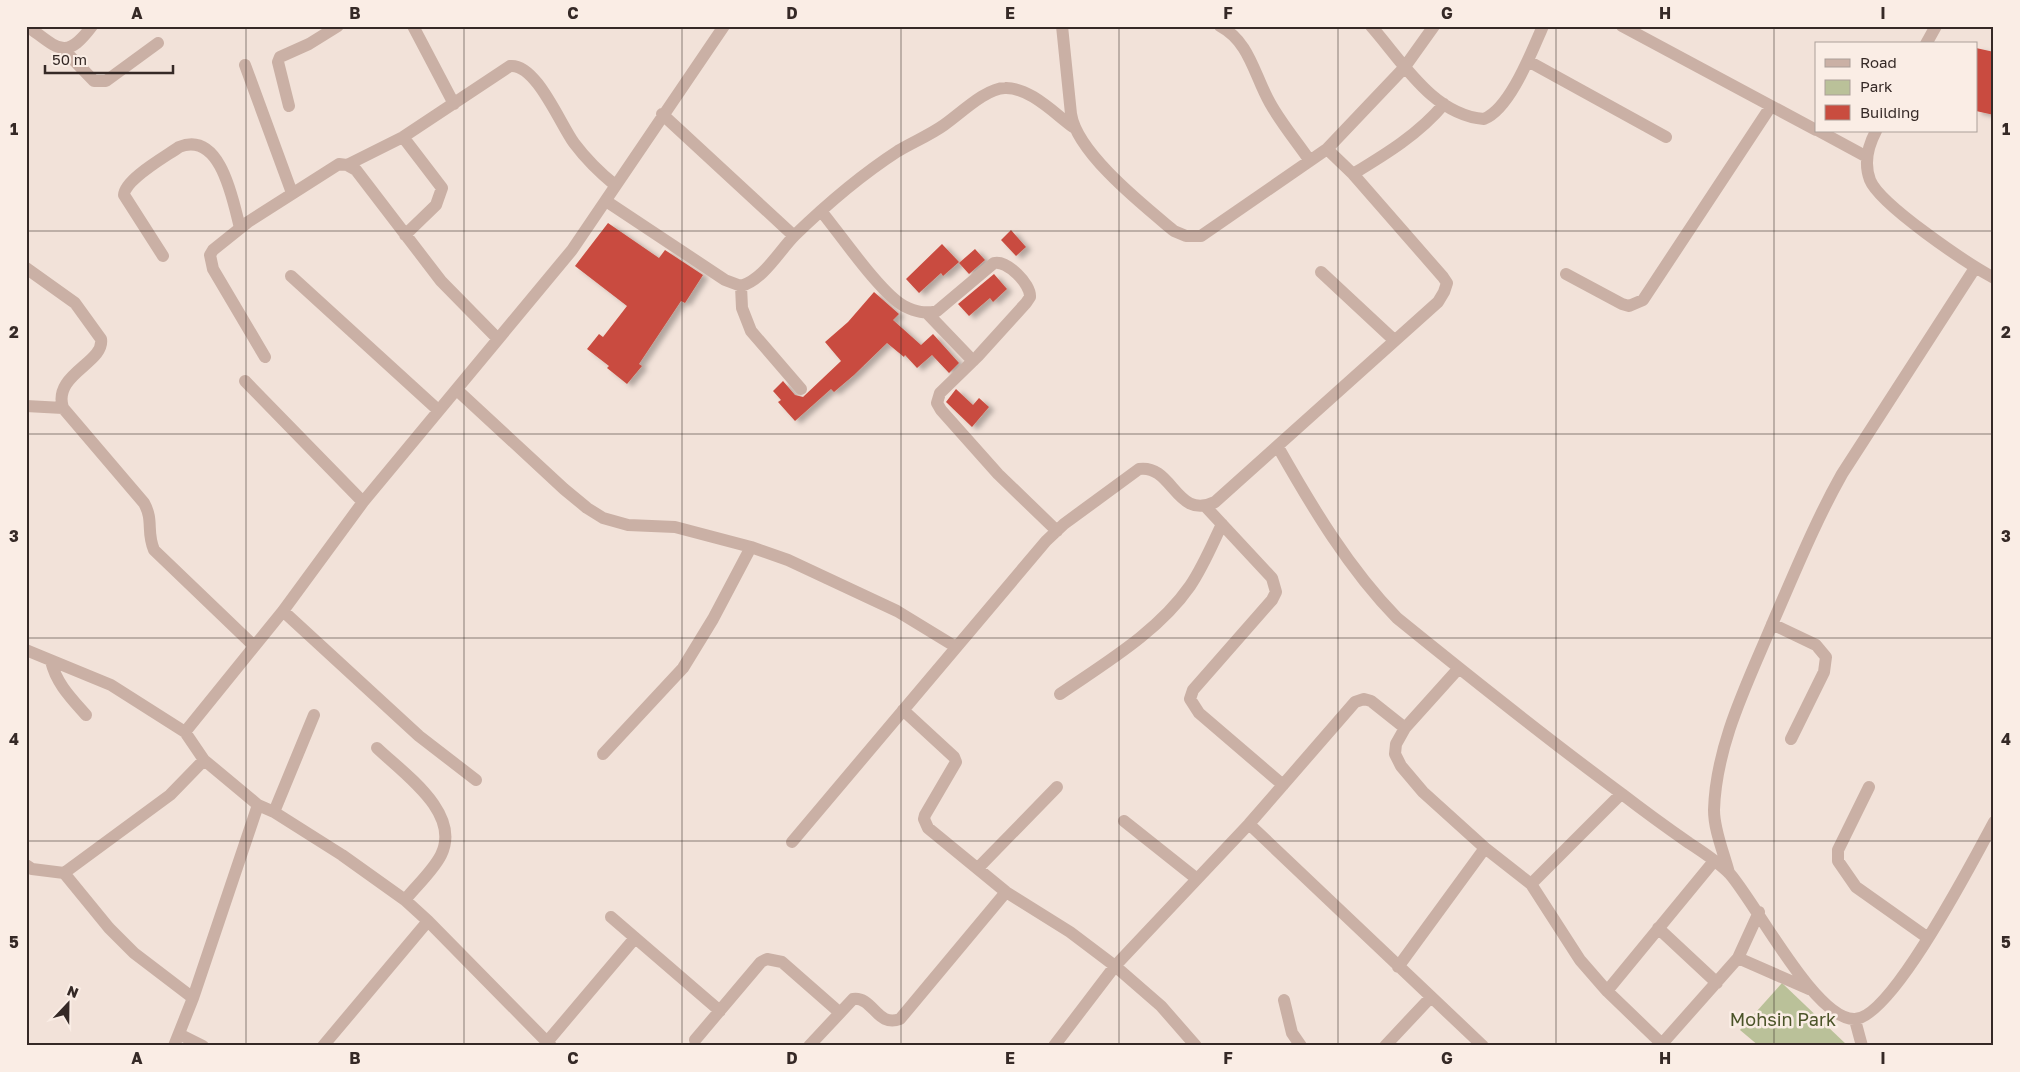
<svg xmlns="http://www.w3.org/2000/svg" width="2020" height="1072" font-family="'Golos Text',sans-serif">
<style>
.green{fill:#bac199}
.building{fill:#c94c3f;filter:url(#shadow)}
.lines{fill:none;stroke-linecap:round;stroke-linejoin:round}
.minor{stroke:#cab0a5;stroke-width:12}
.grid{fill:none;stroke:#352926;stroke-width:1;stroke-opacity:0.55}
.labels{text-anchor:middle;stroke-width:5;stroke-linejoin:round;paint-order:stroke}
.park-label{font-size:18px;fill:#4b5429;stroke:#faede5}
.neatline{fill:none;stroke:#352926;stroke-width:2}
.grid-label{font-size:16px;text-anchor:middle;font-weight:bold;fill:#352926}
</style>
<defs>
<filter id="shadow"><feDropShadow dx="5.5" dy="3" stdDeviation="2.5" flood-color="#0004"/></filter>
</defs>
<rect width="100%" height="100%" fill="#f2e2d9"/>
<path class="green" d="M1782,983L1848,1046H1759L1740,1030Z"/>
<path class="building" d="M1976,48L1994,52V115L1976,111Z
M608,223L659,258L665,250L703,275L685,303L681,301L639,364L642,366L627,384L607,368L609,366L587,349L599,334L603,337L627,306L575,266Z
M1011,230L1026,247L1016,256L1001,240Z
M942,244L959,262L943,276L941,273L919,293L906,279Z
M975,249L985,260L969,274L959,263Z
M994,274L1007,289L993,302L990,298L969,316L958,304Z
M874,292L899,314L893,320L921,345L933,334L959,363L949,373L932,355L917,368L905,355L904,357L887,343L854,375L834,392L831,389L795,421L778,402L781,400L773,391L783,381L795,395L803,397L841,361L825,342L848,322Z
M956,389L973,405L979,398L989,407L972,427L946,402Z"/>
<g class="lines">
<path class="minor" d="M27,26C58,48 65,62 92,26
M413,26L454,104
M1062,26L1071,114C1077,153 1143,205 1174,231L1186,236H1201L1327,149L1404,68L1434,26
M1220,26C1250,42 1254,75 1270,103C1281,123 1297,142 1310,161
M1371,26C1402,61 1433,115 1484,119C1510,109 1532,51 1543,26
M1622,26L1816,130
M1926,44L1936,26
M63,49L94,81H106L158,43
M1528,61L1666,137
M245,65L292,193
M289,106L278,62L280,57L309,44L338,26
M662,114L794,236
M1819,131L1867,157
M1876,131C1868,146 1864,164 1870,180C1880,205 1968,264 1994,278
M403,137L442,188L436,205L405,235
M347,165L403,137L510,66C536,63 560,124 574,143C586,159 599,172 615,185
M1353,174C1386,154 1419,134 1444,104
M606,201L725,280L741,286C764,279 779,251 795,235C827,204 861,175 898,151C913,142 930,135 944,125C960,114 986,88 1005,88C1029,87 1054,113 1073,127
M821,211C840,234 881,294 904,306C916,312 925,314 937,311L994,263C1007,260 1031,284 1030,297L1026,303L978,356L940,393L937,403L941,410L998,474L1057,531
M163,256L124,195C125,179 165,157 179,147C221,130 233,201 240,228
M26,268L75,303L101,339C105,363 52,374 63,408L144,503C154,521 146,531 154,550L254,646
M1321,272L1394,340
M1566,274L1622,304L1629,306L1643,300L1771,106
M291,276L438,410
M741,286L742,308L751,331L801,389
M927,313L973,361
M265,357L213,269L210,255L213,250L248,222L339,164L347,165L356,170L441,281L497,338
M245,381L363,502
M457,390L564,489L587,508L603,518L628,525L675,527L751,547L788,560L897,611L956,647
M26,406L63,408
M1278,447C1312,507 1349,569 1397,618C1471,678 1546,738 1622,794C1644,811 1666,827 1689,843C1703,852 1718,862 1730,874C1757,905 1815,1019 1854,1019C1891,1020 1975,857 1994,822
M1205,506L1272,578L1276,592L1272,600L1193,690L1190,699L1199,713L1283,785
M283,611L419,736L476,780
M1772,624L1816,645L1826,657L1824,672L1791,739
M26,650L111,685L185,732L283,611L363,502L572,250L724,26
M51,661C56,683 71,698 86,715
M1459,668L1405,728L1396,744L1395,754L1401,766L1423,792L1485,848L1531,884L1580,960L1607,991L1662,1044
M1060,694C1105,663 1158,632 1190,586C1203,567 1212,545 1222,524
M903,710L954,757L956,762L925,815L924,819L928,828L1006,892L1070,932L1115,966L1161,1006L1196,1046
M185,732L204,760L258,805L274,812L342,855L405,900L428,921L551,1046
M377,748C403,773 462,813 441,855C433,871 416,886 405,900
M603,754L683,668L713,619L751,547
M1869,787L1838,850V861L1856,887L1928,938
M274,812L314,715
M1124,821L1197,879
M1249,824L1483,1046
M792,842L1046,541L1064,524L1139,469C1173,464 1176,521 1215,502L1438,302L1444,292L1447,283L1443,277L1353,174L1327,149
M26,865L32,869L64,873L109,928L134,953L193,998
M978,868L1057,787
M64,873L170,795L204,760
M1729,873C1724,853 1714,831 1714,810C1716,744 1748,682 1773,622C1795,572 1815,522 1842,474L1975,268
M1531,884L1621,794
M611,917L720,1011
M1658,928L1717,983
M1738,958L1809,989
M1398,967L1485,848
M1607,991L1714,861
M1284,1000L1292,1033L1301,1046
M1855,1020L1862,1046
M179,1034L203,1046
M695,1040L761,962L767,959L782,962L839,1012
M547,1042L635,938
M174,1046L193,998L258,805
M323,1046L428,921
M809,1046L853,999C873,996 877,1028 900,1019L1006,892
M1054,1046L1115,966L1249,824L1355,702L1364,699L1371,701L1405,728
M1385,1046L1431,997
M1660,1046L1738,958L1759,912"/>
</g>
<path class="grid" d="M246,26V1046M464,26V1046M682,26V1046M901,26V1046M1119,26V1046M1338,26V1046M1556,26V1046M1774,26V1046M26,231H1994M26,434H1994M26,638H1994M26,841H1994"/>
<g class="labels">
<g class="park-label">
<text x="1783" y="1026">Mohsin Park</text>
</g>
</g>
<rect width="2020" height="1072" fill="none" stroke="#faede5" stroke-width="55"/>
<rect x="1815" y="42" width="162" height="90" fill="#faede5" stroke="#ab9f99"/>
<rect x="1825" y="59" width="25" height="8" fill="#cab0a5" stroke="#ab9f99"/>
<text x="1860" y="68" font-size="15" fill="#352926">Road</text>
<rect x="1825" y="80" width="25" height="15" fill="#bac199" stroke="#ab9f99"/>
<text x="1860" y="92" font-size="15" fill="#352926">Park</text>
<rect x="1825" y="105" width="25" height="15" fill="#c94c3f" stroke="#ab9f99"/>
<text x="1860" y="118" font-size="15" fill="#352926">Building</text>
<g transform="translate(68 1004) rotate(22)" stroke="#faede5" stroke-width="4" paint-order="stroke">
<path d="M0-4L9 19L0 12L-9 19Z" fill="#352926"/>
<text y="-8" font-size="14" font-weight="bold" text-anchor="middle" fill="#352926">N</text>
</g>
<path d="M45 65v8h128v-8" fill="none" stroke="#352926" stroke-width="2.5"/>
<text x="52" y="65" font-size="15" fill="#352926" stroke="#faede5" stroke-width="4" paint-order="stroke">50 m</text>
<rect x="28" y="28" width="1964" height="1016" class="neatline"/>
<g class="grid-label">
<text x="137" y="19">A</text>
<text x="355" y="19">B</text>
<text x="573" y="19">C</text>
<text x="792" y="19">D</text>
<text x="1010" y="19">E</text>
<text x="1228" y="19">F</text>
<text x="1447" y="19">G</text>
<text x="1665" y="19">H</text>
<text x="1883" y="19">I</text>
<text x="14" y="135">1</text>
<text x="2006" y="135">1</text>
<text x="14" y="338">2</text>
<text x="2006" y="338">2</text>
<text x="14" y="542">3</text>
<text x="2006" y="542">3</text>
<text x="14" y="745">4</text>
<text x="2006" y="745">4</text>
<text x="14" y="948">5</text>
<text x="2006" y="948">5</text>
<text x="137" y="1064">A</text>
<text x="355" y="1064">B</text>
<text x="573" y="1064">C</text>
<text x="792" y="1064">D</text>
<text x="1010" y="1064">E</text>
<text x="1228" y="1064">F</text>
<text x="1447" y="1064">G</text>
<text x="1665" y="1064">H</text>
<text x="1883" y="1064">I</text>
</g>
</svg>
